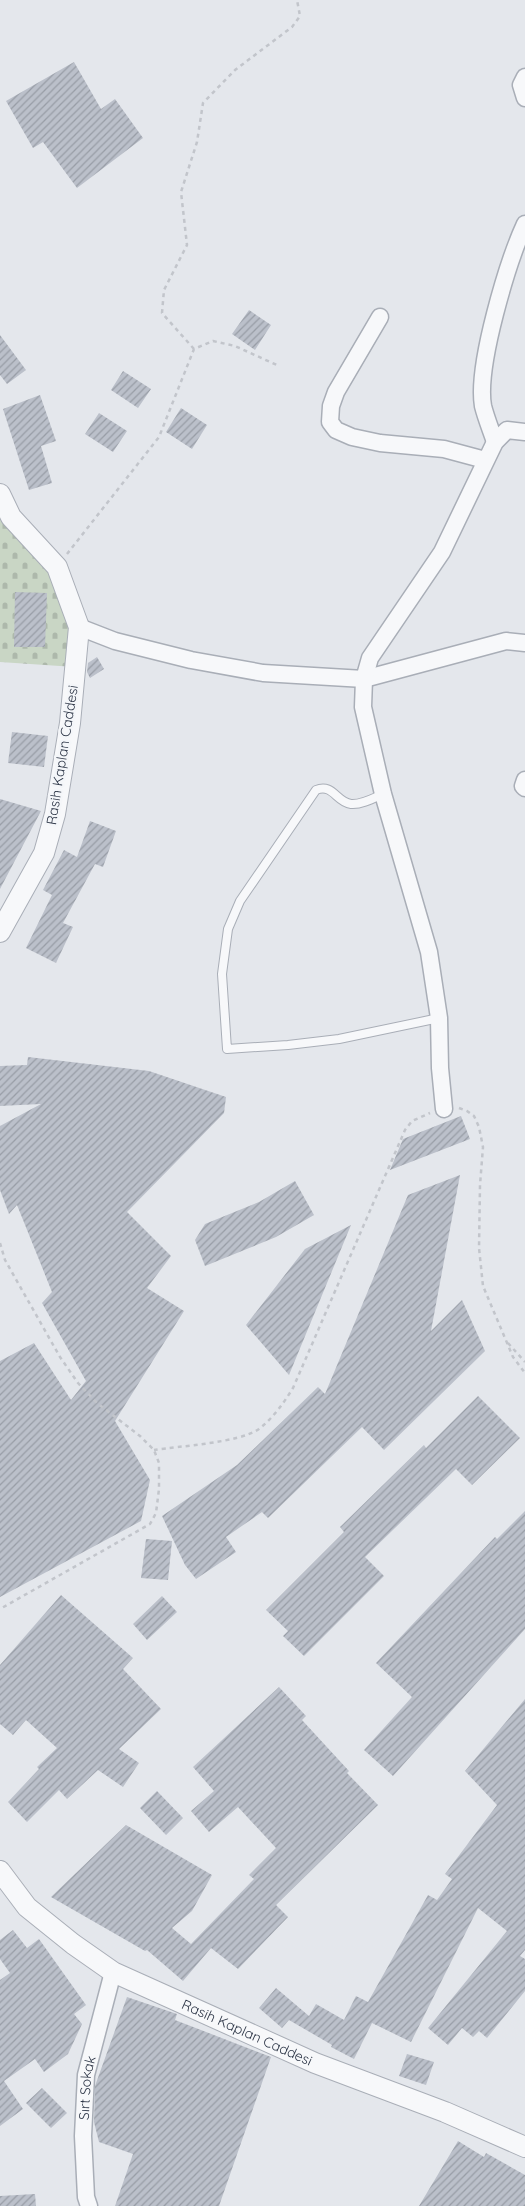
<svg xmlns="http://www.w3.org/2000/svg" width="525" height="2206" font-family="Quicksand,sans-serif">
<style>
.cemetery{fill:url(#cemetery-stones)}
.building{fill:url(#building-hatch)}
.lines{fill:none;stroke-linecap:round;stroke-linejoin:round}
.service-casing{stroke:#a9aeb7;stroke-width:10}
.minor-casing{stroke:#a9aeb7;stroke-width:19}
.tertiary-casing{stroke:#a9aeb7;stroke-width:22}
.path{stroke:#c2c5cb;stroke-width:2.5;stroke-dasharray:4 4;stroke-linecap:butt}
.service{stroke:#f7f8fa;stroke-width:8}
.minor{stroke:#f7f8fa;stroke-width:16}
.tertiary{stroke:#f7f8fa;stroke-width:20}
.labels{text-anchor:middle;stroke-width:5;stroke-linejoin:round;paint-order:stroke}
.street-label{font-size:14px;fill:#2b3445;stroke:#f4f6f9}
</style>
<defs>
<pattern id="cemetery-stones" width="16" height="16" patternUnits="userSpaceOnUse" patternTransform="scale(1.25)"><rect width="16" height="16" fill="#c9d6c5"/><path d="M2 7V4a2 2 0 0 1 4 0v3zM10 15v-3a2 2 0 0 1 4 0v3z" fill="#adb8ab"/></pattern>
<pattern id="building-hatch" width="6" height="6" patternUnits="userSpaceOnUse" patternTransform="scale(1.25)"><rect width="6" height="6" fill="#bbc0ca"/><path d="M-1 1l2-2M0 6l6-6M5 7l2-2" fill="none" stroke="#989da6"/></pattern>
</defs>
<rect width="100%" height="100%" fill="#e4e7ec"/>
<path class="cemetery" d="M0,494L68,597L75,667L0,662Z"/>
<path class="building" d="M74,62L101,109L115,99L143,138L77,188L43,142L33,148L6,101Z
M249,310L271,325L255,350L232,334Z
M0,335L26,370L7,384L0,375Z
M123,371L151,389L138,408L111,390Z
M40,395L56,441L41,446L52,483L29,490L3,409Z
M181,408L207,425L192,449L166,432Z
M99,413L127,431L113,452L85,434Z
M15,592L47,593L45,647H14Z
M97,657L104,669L90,678L87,672L88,663Z
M12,732L48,736L44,767L8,763Z
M0,799L41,811L0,889Z
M90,821L116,831L103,867L95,864L63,923L73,927L56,963L26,948L52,895L43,890L64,850L77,857Z
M28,1057L149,1071L226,1097L224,1113L127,1212L171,1256L147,1288L184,1311L115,1421L150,1480L141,1521L0,1597V1361L34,1343L71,1400L86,1381L42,1303L52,1292L17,1205L9,1214L0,1190V1126L41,1104L0,1106V1066L27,1065Z
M461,1116L470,1139L390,1170L403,1139Z
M460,1175L431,1331L462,1300L485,1351L384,1450L362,1427L268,1518L262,1512L226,1537L236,1552L196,1579L185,1565L162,1516L237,1465L318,1387L325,1394L408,1195Z
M295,1181L314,1215L276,1237L205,1266L195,1240L205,1224L259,1202Z
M351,1225L289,1375L246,1325L305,1249Z
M478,1396L520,1438L472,1485L456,1469L365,1557L384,1576L304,1656L283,1636L288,1631L266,1610L344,1532L340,1527L424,1445L426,1448Z
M525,1511V1629L393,1776L364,1750L412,1697L376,1663L495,1537L497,1539Z
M146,1539L172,1541L168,1580L141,1578Z
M61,1595L133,1658L123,1669L161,1709L119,1749L139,1763L123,1787L98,1770L67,1799L59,1790L27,1822L8,1802L39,1769L37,1767L57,1748L26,1720L13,1735L0,1724V1665Z
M162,1596L177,1612L147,1640L133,1624Z
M279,1687L306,1716L302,1720L349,1771L347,1773L378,1805L276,1905L288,1917L238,1969L211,1948L183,1981L147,1950L145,1951L51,1897L126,1825L212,1875L192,1911L172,1928L191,1944L254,1879L249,1875L276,1848L238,1807L209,1832L191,1811L214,1791L193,1767Z
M525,1699V1950L520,1956L525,1959V1991L487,2038L479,2031L473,2037L462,2028L448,2045L428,2028L507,1931L478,1908L411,2042L372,2023L354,2059L331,2047L332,2045L289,2020L282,2028L259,2008L276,1988L309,2016L316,2004L344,2020L356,1996L368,2002L428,1895L437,1900L452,1879L445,1874L497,1805L465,1771Z
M157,1791L183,1818L166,1835L140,1808Z
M13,1930L27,1948L39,1939L86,2005L74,2014L82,2024L68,2054L44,2072L35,2059L4,2081L23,2109L0,2126V1980L10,1973L0,1959V1940Z
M127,1997L177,2014L175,2020L271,2057L219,2206H115L133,2154L99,2142L94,2122L95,2086Z
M407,2054L434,2062L426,2085L399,2076Z
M42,2088L67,2113L51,2128L26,2103Z
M458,2141L484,2157L486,2153L525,2175V2206H419Z
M35,2194L36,2206H0V2196Z"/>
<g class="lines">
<defs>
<path id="service" d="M383,794C374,798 361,805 351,804C336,802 333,783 316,790L240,901L228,929L222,974L227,1049L288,1045L339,1039L439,1018"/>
<g id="minor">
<path d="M525,77L521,85L525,98"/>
<path d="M380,317L336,392L331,406L330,422L336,430L352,437L380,443L444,449L485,460"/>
<path d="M495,442C491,430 486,418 483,406C476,366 508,261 525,224"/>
<path d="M79,627L115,641L191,660L263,673L364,679L506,641L525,643"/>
<path d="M525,780L523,786L525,788"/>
<path d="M444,1109L440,1068L439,1018L429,952L383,794L363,707L364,679L370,658L442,552L495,442L507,430L525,432"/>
<path id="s1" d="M89,2206L86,2197L83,2136L86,2075L113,1972"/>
</g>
<g id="tertiary">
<path d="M0,494L11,517L57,567L79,627L70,723L55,814L44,853L0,932"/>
<path id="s2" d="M0,1871L27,1907L73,1944L113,1972L315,2063L445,2112L525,2147"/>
</g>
</defs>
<use href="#service" class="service-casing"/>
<use href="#minor" class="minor-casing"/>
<use href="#tertiary" class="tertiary-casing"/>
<path class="path" d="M194,349L162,313L164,290L187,245L181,192L197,142L203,103L235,70L292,27L300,16L297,0
M67,554L159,437L194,349L213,341L235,346L279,366
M459,1108L467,1111L474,1116L479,1127L483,1147L480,1185L479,1248L483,1286L513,1357L525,1373
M0,1243L5,1260L60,1357L78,1383L97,1403L140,1436L154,1450L159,1463V1489L156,1513L150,1524L0,1609
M508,1343L525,1362
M154,1450C179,1446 239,1443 259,1429C273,1418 283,1404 293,1388L405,1130L412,1121L430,1113"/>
<use href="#service" class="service"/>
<use href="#minor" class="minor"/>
<use href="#tertiary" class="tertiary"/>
</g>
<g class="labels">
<g class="street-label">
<text transform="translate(62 755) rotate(-81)" y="5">Rasih Kaplan Caddesi</text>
<text dy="5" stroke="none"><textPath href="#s2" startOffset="300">Rasih Kaplan Caddesi</textPath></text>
<text dy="5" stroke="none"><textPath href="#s1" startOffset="119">Sırt Sokak</textPath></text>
</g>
</g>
</svg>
